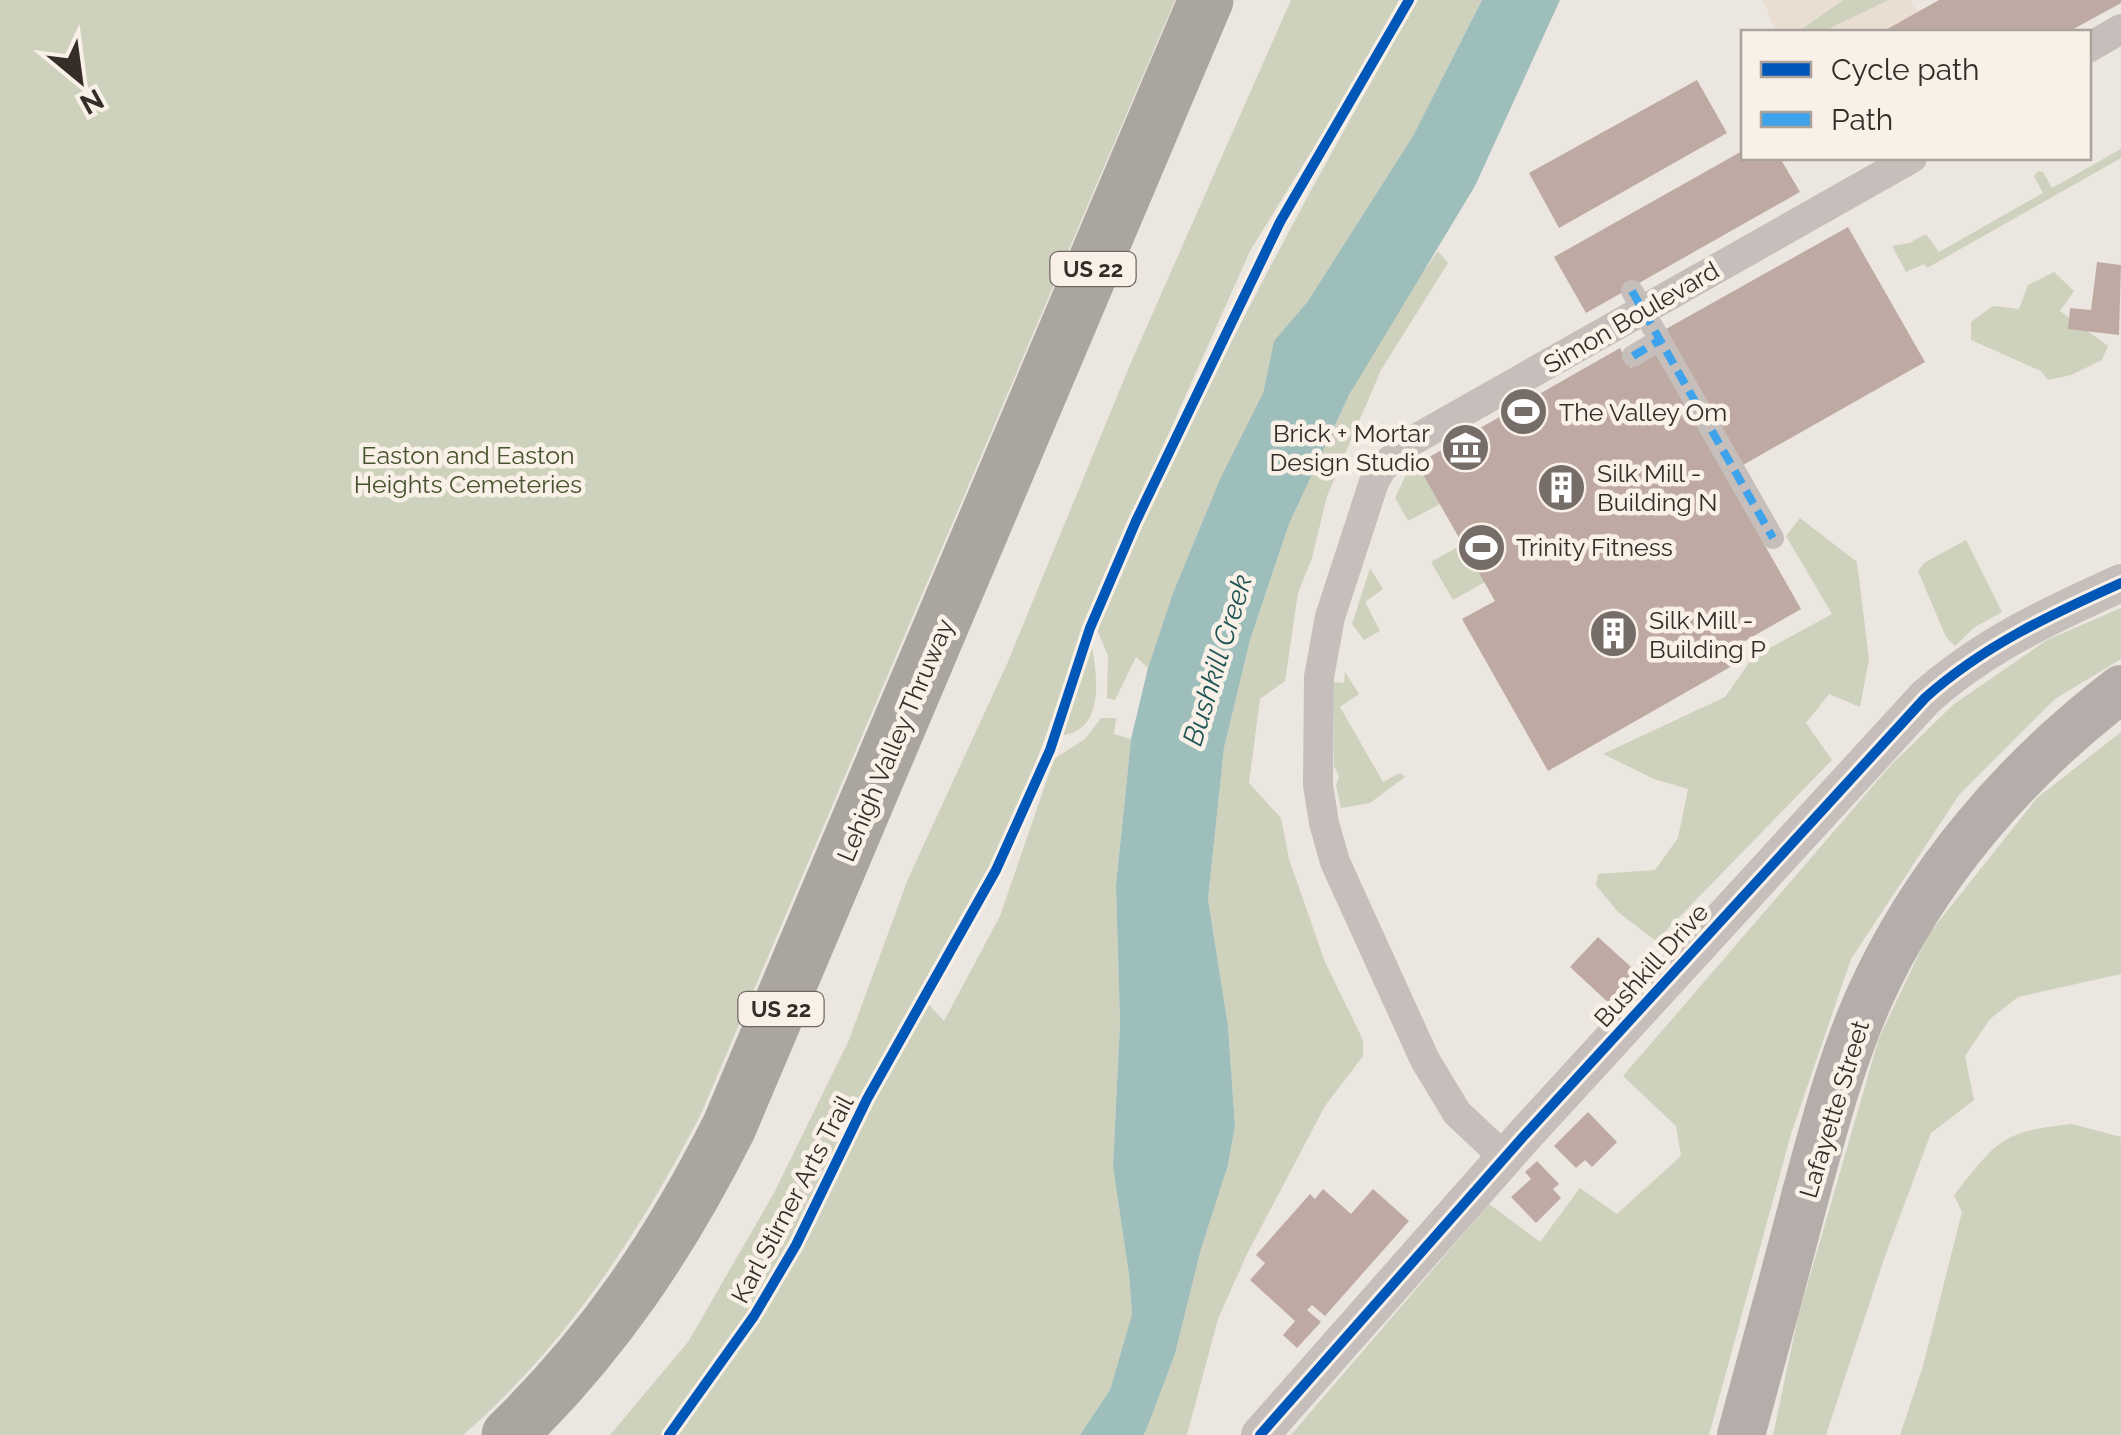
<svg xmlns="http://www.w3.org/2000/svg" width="2121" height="1435" font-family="Raleway,sans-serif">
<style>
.green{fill:#ced1bc}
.plaza{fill:#eaddd1}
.water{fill:#9ebebb}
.building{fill:#bfaaa3}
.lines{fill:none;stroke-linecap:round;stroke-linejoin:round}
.pedestrian{stroke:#c5beba;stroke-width:22}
.minor{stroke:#c5beba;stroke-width:30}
.tertiary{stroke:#c5beba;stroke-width:38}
.primary{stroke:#b4ada9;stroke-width:48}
.motorway{stroke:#aba5a0;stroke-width:55}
.quiet{stroke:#3fa3eb;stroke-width:8;stroke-dasharray:15 8;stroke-linecap:butt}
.cycleway-casing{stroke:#f9f0e8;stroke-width:16}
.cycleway{stroke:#0057b8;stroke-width:10}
.labels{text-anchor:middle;stroke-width:9;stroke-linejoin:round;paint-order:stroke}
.shield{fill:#f9f0e8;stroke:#706762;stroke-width:2.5}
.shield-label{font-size:22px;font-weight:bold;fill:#362c28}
.street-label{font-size:25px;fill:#362c28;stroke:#f9f0e8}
.poi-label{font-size:25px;fill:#362c28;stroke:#f9f0e8;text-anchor:start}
.park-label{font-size:25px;fill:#47532d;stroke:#f9f0e8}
.water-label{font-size:28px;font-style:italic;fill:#205555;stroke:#f9f0e8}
</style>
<rect width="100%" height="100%" fill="#ece6e1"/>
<path class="green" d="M0,0H1175L701,1114C639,1234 566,1345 463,1435H0Z
M1291,0H1399L1348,92L1250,251L1096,597L999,865L918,993L944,1021L1000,916L1054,759L1085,739L1101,718H1116L1114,734L1131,739L1116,885L1120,1023L1113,1166L1129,1275L1132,1314L1110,1390L1080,1435H610L688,1342L774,1193L849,1040L908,879L1007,664L1132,360Z
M1418,0H1482L1413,136L1308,301L1274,341L1263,393L1220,479L1173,593L1148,668L1136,657L1115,700L1107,698L1108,656L1096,627C1191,410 1300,204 1418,0Z
M1843,0H1889L1823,32H1797Z
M2121,149V158L1927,268L1924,264L1906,272L1892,246L1909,243L1926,234L1939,252L2043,193L2034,176L2038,171L2043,172L2052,188Z
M1438,251L1448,263L1381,370L1327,496L1312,558L1298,593L1285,681L1260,699L1249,783L1281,818L1289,859L1325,962L1363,1040V1056L1325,1106L1247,1254L1218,1319L1187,1435H1143L1175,1354L1201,1249L1228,1165L1235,1126L1228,1026L1208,899L1224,748L1250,640L1289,524L1349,395L1399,307Z
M2054,272L2074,291L2060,311L2108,346L2102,360L2071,375L2048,380L2041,371L1971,340V322L1993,306L2019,309L2028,285Z
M1418,466L1440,504L1408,521L1395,498L1406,475Z
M1800,518L1857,562L1869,659L1860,707L1829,694L1806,723L1832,760L1656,941L1618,912L1596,885L1598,874L1655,870L1678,838L1688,789L1654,779L1603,754L1725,697L1753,657L1832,614L1786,536Z
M1966,540L2002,612L1975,627L1955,646L1946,637L1918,571L1924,563Z
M1463,544L1485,582L1453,600L1431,562Z
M1370,568L1383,589L1365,602L1380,631L1364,640L1352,624Z
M2121,608V659L2055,699L1959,795L1851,959L1791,1134L1709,1435H1291L1489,1204L1540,1242L1580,1188L1617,1214L1681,1156L1676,1126L1623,1076L1891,765L1954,704L2047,640Z
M1091,642C1096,667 1105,719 1074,732C1069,735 1064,734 1059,736Z
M1345,672L1359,694L1340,707L1383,782L1400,773L1405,777L1370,803L1341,808L1336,785L1339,776L1334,766V682L1344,683Z
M2121,732V974L2018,997L1990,1019L1965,1056L1974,1100L1931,1133L1885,1256L1826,1435H1773L1798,1317L1879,1038L1928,935L2037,798Z
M2072,1124L2121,1137V1435H1900L1923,1366L1962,1212L1954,1195C1997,1141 2001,1131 2072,1124Z"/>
<path class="plaza" d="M1763,0H1843L1797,32H1776Z
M1889,0H1910L1917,13L1882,32H1823Z"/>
<path class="water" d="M1482,0H1560L1475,186L1349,395L1289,524L1250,640L1224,748L1208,899L1228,1026L1235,1126L1228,1165L1201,1249L1175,1354L1146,1430L1143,1435H1080L1110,1390L1132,1314L1129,1275L1113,1166L1120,1023L1116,885L1131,739L1148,668L1173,593L1220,479L1263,393L1274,341L1308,301L1413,136Z"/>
<path class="building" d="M1939,0H2121V3L2068,32H1882Z
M1697,80L1727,133L1559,228L1529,173Z
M1744,150V158H1780L1800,192L1586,313L1554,257Z
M1848,227L1925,362L1743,465L1666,329Z
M2097,262L2121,265L2119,335L2068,329L2070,308L2091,310Z
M1620,348L1631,368L1656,354L1801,609L1731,649L1739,662L1548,771L1462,619L1495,601L1417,464Z
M1598,937L1641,976L1612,1006L1570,967Z
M1588,1112L1617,1142L1592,1167L1585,1160L1576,1168L1554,1146Z
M1537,1161L1559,1184L1553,1189L1561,1198L1536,1223L1511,1197L1531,1179L1525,1172Z
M1323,1189L1351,1214L1373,1189L1409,1221L1325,1316L1312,1305L1307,1310L1321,1322L1297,1348L1283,1335L1295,1321L1250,1280L1265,1263L1256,1255L1310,1194L1315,1199Z"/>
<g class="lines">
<path class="pedestrian" d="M1632,291L1773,538
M1633,356L1660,340"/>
<path class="minor" d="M2088,48L2121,29
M1505,1158L1457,1113L1425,1060L1335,862L1324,823L1318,785L1319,677L1330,617L1374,482L1382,468L1412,441L1912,158"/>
<path class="tertiary" d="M1260,1435L1522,1138L1925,698C1983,646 2050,615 2121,583"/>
<path class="primary" d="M1741,1435C1763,1354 1785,1274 1806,1193C1824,1127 1841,1061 1869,998C1924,875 2015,770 2121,689"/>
<path class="motorway" d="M509,1435C604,1343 670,1244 729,1127L1206,0"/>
<path class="quiet" d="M1632,291L1773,538
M1633,356L1660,340"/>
<defs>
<path id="cycleway" d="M669,1435L754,1316L796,1245L867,1099L996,870L1050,750L1090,628L1136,521L1280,222L1409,0
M1260,1435L1522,1138L1925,698C1983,646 2050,615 2121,583"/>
</defs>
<use href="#cycleway" class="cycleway-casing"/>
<use href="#cycleway" class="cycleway"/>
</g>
<defs>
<symbol id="stadium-disc" viewBox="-11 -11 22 22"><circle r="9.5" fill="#766d69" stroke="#f9f0e8"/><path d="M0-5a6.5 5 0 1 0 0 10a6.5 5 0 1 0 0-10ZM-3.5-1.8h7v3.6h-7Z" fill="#fff"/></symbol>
<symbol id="museum-disc" viewBox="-11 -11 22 22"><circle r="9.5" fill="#766d69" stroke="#f9f0e8"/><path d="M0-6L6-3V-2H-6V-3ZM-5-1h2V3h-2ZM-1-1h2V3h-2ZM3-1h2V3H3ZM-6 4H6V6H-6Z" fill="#fff"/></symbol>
<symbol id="building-disc" viewBox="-11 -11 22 22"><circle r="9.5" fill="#766d69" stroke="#f9f0e8"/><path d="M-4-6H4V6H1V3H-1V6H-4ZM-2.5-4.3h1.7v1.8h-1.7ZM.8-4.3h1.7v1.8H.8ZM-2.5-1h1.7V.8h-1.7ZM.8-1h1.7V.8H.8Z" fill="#fff"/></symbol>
</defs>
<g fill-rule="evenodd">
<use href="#stadium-disc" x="1496" y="384" width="55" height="55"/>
<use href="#museum-disc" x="1438" y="420" width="55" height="55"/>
<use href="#building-disc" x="1534" y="460" width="55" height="55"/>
<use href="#stadium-disc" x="1454" y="520" width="55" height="55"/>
<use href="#building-disc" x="1586" y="606" width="55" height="55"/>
</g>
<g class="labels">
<g class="shield">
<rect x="1050.5" y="252" width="85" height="34" rx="8"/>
<rect x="738.5" y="992" width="85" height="34" rx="8"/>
</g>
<g class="shield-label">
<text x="1093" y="277">US 22</text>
<text x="781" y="1017">US 22</text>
</g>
<g class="street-label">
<text transform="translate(1631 317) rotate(-30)" y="9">Simon Boulevard</text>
<text transform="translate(895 740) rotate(-67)" y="9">Lehigh Valley Thruway</text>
<text transform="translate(1651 965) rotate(-48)" y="9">Bushkill Drive</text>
<text transform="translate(1834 1109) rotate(-73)" y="9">Lafayette Street</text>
<text transform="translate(792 1199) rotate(-62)" y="9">Karl Stirner Arts Trail</text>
</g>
<g class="poi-label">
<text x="1559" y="421">The Valley Om</text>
<text x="1430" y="442" text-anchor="end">Brick + Mortar<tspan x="1430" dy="29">Design Studio</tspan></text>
<text x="1597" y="482">Silk Mill -<tspan x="1597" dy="29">Building N</tspan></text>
<text x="1516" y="556">Trinity Fitness</text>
<text x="1649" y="629">Silk Mill -<tspan x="1649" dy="29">Building P</tspan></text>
</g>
<g class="park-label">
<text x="468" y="464">Easton and Easton<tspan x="468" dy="29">Heights Cemeteries</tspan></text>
</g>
<g class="water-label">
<text transform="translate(1217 660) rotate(-73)" y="10">Bushkill Creek</text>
</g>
</g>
<rect x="1741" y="30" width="350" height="130" fill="#f9f0e8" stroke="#aba29b" stroke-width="2.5"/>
<rect x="1761" y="62" width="50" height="15" fill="#0057b8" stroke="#aba29b" stroke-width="2.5"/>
<text x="1831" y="80" font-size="30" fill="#362c28">Cycle path</text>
<rect x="1761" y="112" width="50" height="15" fill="#3fa3eb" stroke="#aba29b" stroke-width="2.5"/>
<text x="1831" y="130" font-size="30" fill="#362c28">Path</text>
<g transform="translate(80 80) rotate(151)" stroke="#f9f0e8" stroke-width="8" paint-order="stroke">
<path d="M0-8L18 38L0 25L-18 38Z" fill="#362c28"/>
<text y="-15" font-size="28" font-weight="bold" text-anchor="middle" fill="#362c28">N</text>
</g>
</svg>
